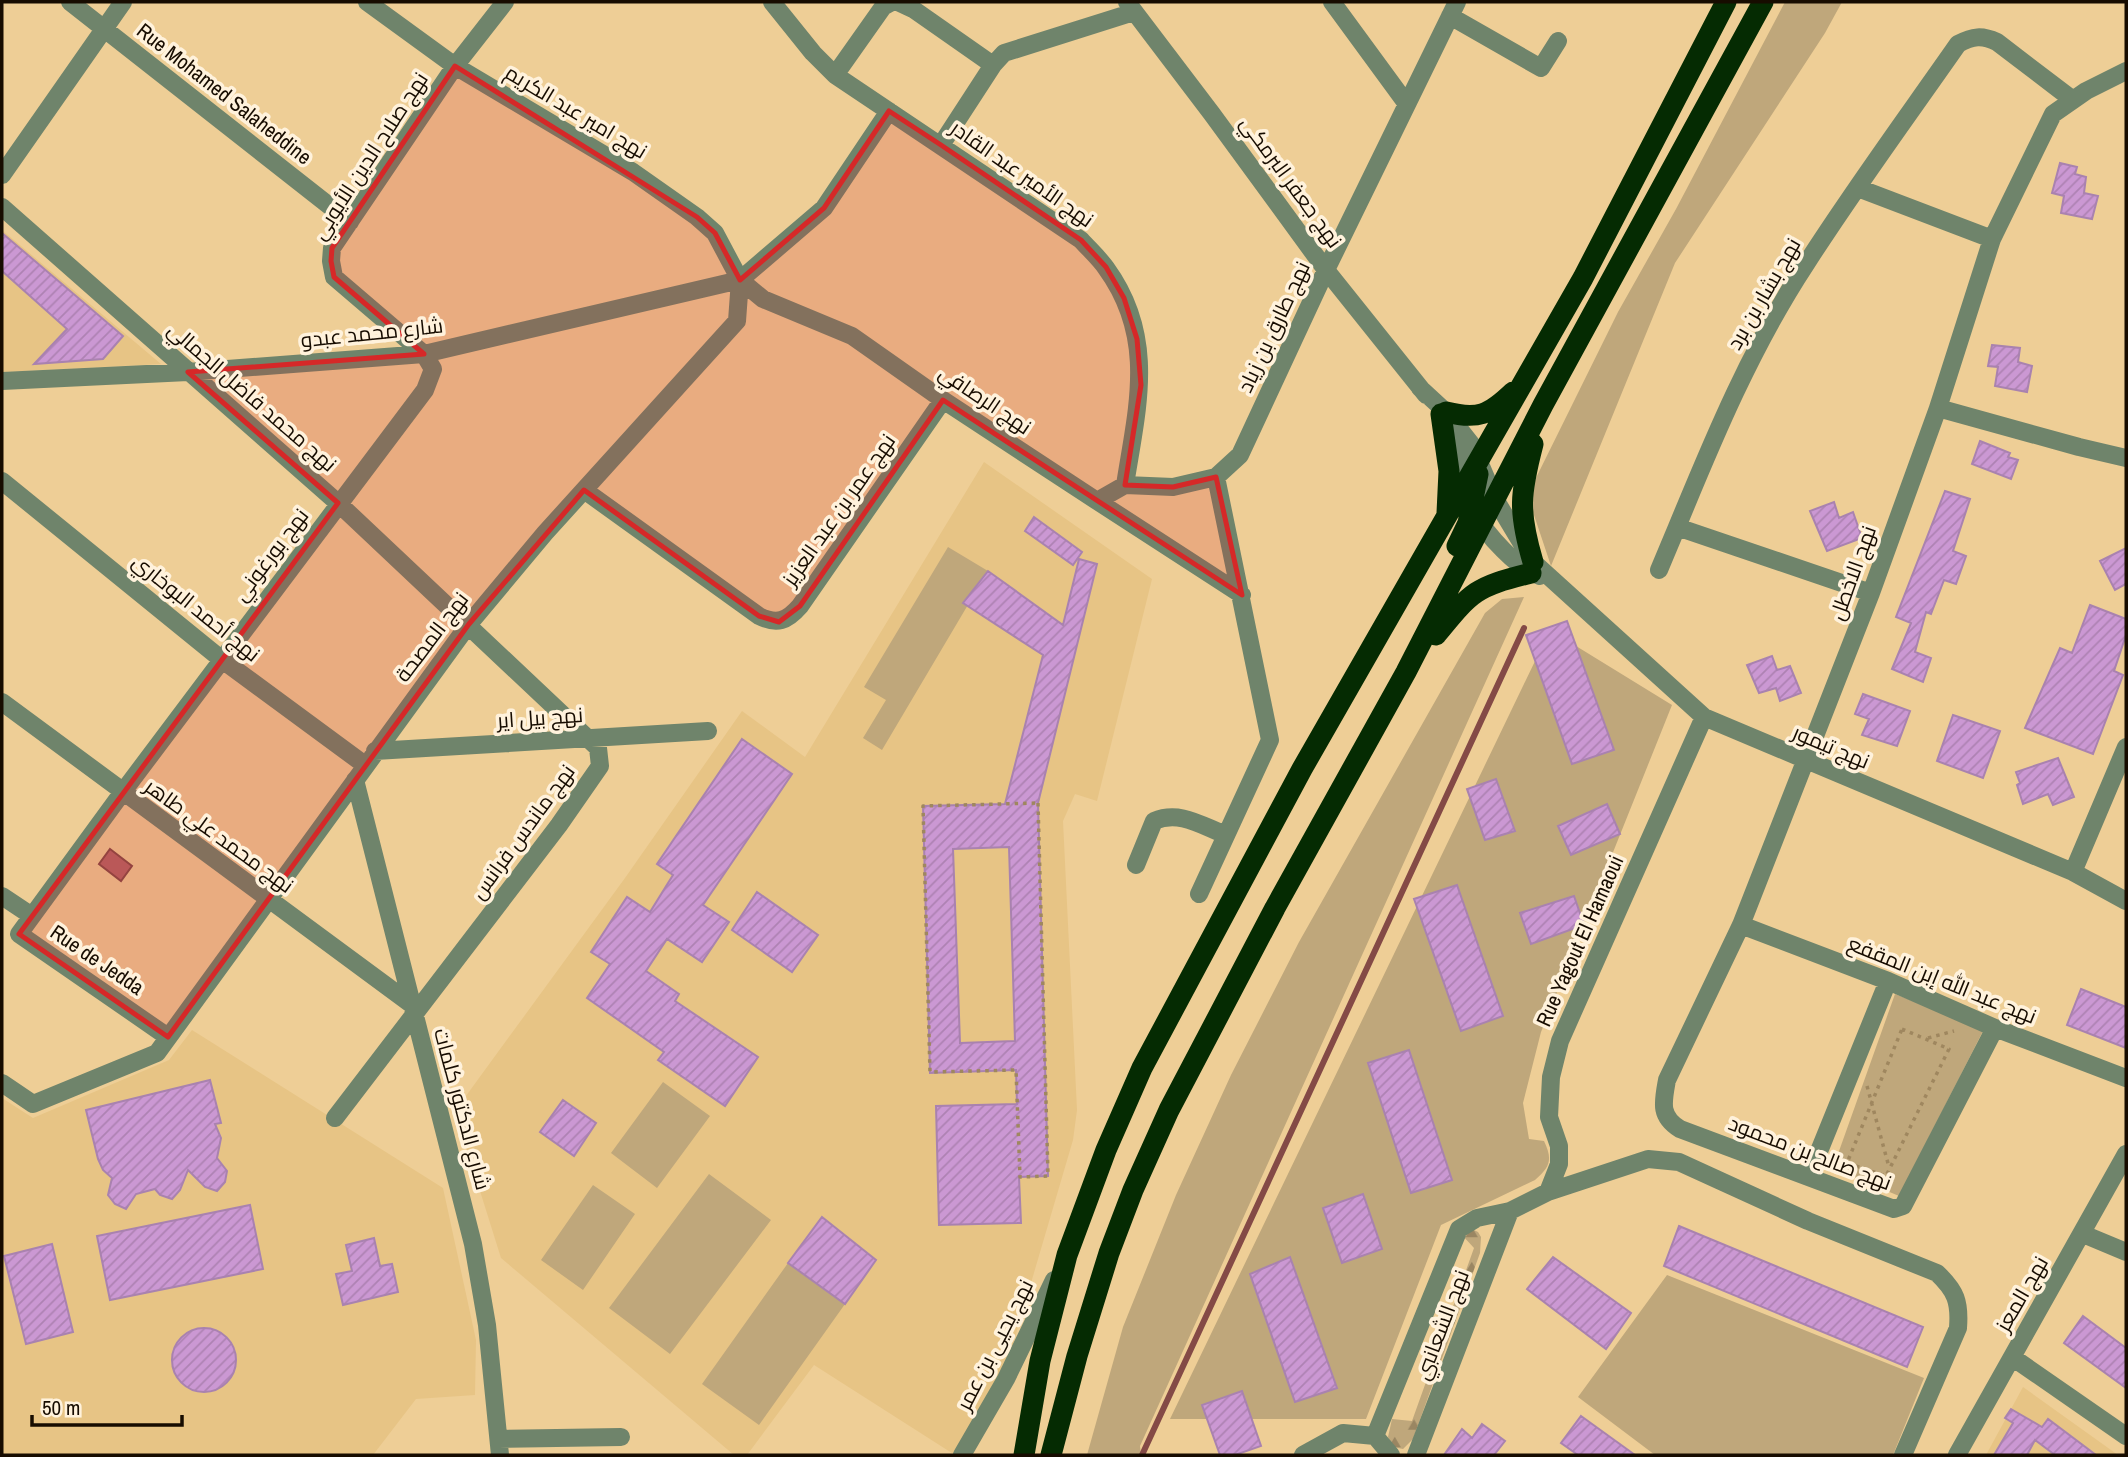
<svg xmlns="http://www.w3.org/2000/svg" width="2128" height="1457" font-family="'Archivo Narrow',Cairo,sans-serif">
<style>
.built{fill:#e7c485}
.green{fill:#bfa77b}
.forest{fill:url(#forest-firs)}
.water{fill:#b36564;stroke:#844a46;stroke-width:2}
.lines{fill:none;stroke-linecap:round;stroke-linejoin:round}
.stream{stroke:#844a46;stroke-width:6}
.building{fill:url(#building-hatch);stroke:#a982af;stroke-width:2;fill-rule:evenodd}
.path{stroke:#9f875f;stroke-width:3.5;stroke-dasharray:3.5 5;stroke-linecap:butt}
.minor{stroke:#6f846b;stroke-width:18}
.highway{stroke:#052b02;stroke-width:21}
.marked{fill:#d62828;fill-opacity:0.2;stroke:#d62828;stroke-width:5;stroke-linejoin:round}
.labels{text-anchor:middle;stroke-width:7;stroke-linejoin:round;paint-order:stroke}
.street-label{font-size:21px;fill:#170c00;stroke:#fff2dc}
</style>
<defs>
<pattern id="forest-firs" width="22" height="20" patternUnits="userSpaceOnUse" patternTransform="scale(1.75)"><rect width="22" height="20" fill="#bfa77b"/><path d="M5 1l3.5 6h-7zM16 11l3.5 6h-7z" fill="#9a8662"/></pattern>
<pattern id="building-hatch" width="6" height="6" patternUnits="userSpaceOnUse" patternTransform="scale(1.75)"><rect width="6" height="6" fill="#cb98d3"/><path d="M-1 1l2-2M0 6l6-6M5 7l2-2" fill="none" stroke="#ae82b3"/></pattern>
</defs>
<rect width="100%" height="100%" fill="#eece96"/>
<path class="built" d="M2,230L161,364L2,372Z
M984,462L1152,579L1097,801L1075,794L1063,821L1077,1110L1073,1140L1011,1351L955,1455L814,1365L747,1455H734L501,1258L455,1111L625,878L742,711L805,757Z
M192,1030L443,1188L476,1340L475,1395L416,1399L373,1455H2V1098L33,1118L169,1060Z
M2023,1387L2118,1455H1986Z"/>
<path class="green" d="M1785,2H1842L1825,33L1675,263L1551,566L1533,512L1532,486L1618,312L1676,209Z
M948,547L988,571L882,750L863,738L886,700L864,687Z
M1524,597L1140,1446L1141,1455H1087L1123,1327L1176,1195L1231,1075L1299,942L1485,613L1502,599Z
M1550,630L1672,705L1541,1032L1523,1103L1529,1139L1544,1141C1553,1160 1550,1167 1535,1180L1441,1225L1366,1419H1170Z
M1895,994L1984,1029L1899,1196L1833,1168Z
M663,1082L710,1116L657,1188L611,1153Z
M709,1174L771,1220L670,1354L609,1308Z
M593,1185L635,1214L583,1290L541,1260Z
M788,1263L845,1304L759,1425L702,1384Z
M1667,1275L1924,1378L1893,1455H1655L1578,1397Z"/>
<path class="forest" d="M1472,1229L1478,1232L1481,1237L1480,1253L1413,1439L1403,1449L1393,1447L1388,1437L1392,1419L1412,1421L1474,1248L1462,1235Z"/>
<path class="water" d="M110,849L132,866L121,881L99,864Z"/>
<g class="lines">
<path class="stream" d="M1142,1455L1524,628"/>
</g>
<path class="building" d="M2060,163L2077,167L2075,174L2086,177L2084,193L2098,196L2092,219L2061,213L2064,196L2052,193Z
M2,233L123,336L103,359L34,364L67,329L2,271Z
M1992,345L2020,348L2018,362L2032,366L2027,392L1995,386L1998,367L1988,366Z
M1980,441L2010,453L2008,457L2018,460L2011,479L1972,464Z
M1945,491L1970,499L1953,551L1966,556L1956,584L1944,580L1931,614L1926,612L1915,652L1931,658L1923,682L1892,669L1911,623L1896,617Z
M1834,502L1839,518L1853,512L1862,538L1827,551L1810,511Z
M1034,517L1082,552L1073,565L1025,531Z
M2126,548V584L2115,590L2100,561Z
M1079,559L1097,564L1038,803L1048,1176L1019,1177L1021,1223L939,1225L936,1106L1017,1104L1016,1070L930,1073L923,806L1005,804L1043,655L963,603L988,571L1063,625ZM1009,847L1015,1041L960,1043L953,849Z
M2090,605L2126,619V635L2114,671L2123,675L2093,754L2025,728L2060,648L2072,653Z
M1567,621L1614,750L1572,764L1526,635Z
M1772,656L1777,670L1790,666L1801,693L1780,701L1776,688L1759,693L1747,665Z
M1863,694L1910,711L1897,746L1862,735L1869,719L1855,714Z
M1953,715L2000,731L1983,778L1937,761Z
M742,739L792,774L703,905L729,922L702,962L667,939L646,971L679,994L675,1001L758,1057L725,1106L658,1060L664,1052L587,998L610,964L591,952L627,897L650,912L673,875L657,864Z
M2058,758L2074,797L2053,805L2048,794L2023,804L2017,785L2020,783L2016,772Z
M1496,779L1515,831L1485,840L1467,789Z
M1607,804L1620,834L1571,855L1558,826Z
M1457,885L1503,1016L1461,1031L1414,899Z
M757,892L818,935L792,972L732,930Z
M1574,896L1584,925L1531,944L1520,913Z
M2081,989L2126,1007V1048L2067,1025Z
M1409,1050L1452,1180L1411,1193L1368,1063Z
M210,1080L221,1123L215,1124L221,1138L217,1158L227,1171L225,1182L217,1191L205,1187L188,1170L180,1190L172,1199L160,1195L155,1189L136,1194L126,1209L115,1204L108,1195L112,1178L103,1170L98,1159L86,1110Z
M563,1100L596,1123L574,1156L540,1132Z
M1363,1194L1382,1249L1342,1263L1323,1208Z
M250,1205L263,1269L110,1300L97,1236Z
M822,1217L876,1260L845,1304L788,1263Z
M1679,1226L1923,1327L1907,1367L1664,1266Z
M374,1238L380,1266L392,1264L398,1292L343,1305L336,1274L352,1271L346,1245Z
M52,1244L73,1332L26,1344L4,1256Z
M1290,1257L1337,1388L1295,1402L1250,1274Z
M1553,1257L1631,1313L1606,1349L1527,1289Z
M2083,1316L2126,1348V1388L2064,1343Z
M172 1360a32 32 0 1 1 64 0a32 32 0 1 1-64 0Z
M1242,1391L1261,1446L1235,1455H1220L1202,1405Z
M2011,1409L2042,1427L2048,1419L2096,1455H2055L2035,1440L2027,1455H1994L2013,1423L2005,1418Z
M1581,1416L1635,1455H1578L1561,1443Z
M1482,1424L1505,1441L1494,1455H1444L1462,1429L1472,1438Z"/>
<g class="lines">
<path class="path" d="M1038,803L1048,1176L1020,1177L1016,1070L930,1072L923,806Z
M1902,1029L1949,1049L1886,1176L1847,1163Z
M1928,1038L1954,1031
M1867,1086L1889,1167"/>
<path class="minor" d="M70,2L350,222
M367,2L455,66L633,172L697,217L715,233L740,280L763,299L852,336L943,400L1097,501L1125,485L1173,487L1216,477
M772,2L813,53L835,75L1081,240C1089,249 1099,258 1106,268C1157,338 1137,408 1125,485
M898,2L913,9L993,65
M1127,2L1212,114L1326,270L1426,395
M1332,2L1406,103
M1450,16L1541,68L1558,41
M835,75L883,7L892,2
M941,145L993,65L1004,53L1134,12
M2,175L123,2
M1858,188L1992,239
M2,207L338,503L598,748L600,766L559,825L335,1118
M2,381L188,372L424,354L740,280L824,208L889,111
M1420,388L1446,412L1472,445L1495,499L1533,562L1704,717L2073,872L2126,901
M1938,408L2079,447L2126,458
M1454,430L1464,463L1467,488
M1216,477L1240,455L1326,270L1457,2
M2,481L221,659L365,765
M584,490L759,616C777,625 787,621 800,606L943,400
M1097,501L1242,595
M1476,514C1485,534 1519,570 1540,576
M1659,570L1677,527
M1871,593L1677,527C1714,437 1752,346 1806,264C1854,189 1907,117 1958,44C1973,36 1982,35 1997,42L2073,100
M2,702L411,1004
M375,751L708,731
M355,780L473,1244L487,1325L500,1455
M1136,865L1154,821C1180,810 1202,826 1226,835
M2073,872L2126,747
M1199,894L1270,740L1216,477
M2,896L32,916
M1741,925L1888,981L1995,1028L2126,1078
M1995,1028L1903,1206L1894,1209L1680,1129C1659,1116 1663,1102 1667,1080L1741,925L1871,593L1938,408L1992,239L2053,114L2086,91L2126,71
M168,1037L19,934L122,793L425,390L433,369L424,354L334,277L331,261L332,248L455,66L505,2
M2,1083L33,1104L157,1053L469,624L545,533L737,321L740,280
M1809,1176L1888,981
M1548,1192L1559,1164V1146L1549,1117L1551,1077L1560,1041L1704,717
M2083,1234L2126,1252
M2012,1357L2126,1436
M1375,1436L1459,1229L1477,1218L1510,1211L1548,1192L1648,1159L1679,1162L1808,1221L1937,1273C1956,1291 1960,1302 1958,1328L1903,1455
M499,1439L621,1437
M962,1455L1006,1379L1054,1280
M1303,1455L1343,1433L1375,1436L1391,1455
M1416,1455L1510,1211
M1957,1455L2126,1154"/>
<path class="highway" d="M1446,412C1478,420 1489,415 1513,392
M1441,414L1449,471L1447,513
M1533,444C1520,494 1518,511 1533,562
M1457,546L1468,523L1478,474
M1436,635C1472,591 1475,587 1531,573
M1024,1455L1040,1361L1067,1255L1106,1150L1142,1068L1302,769L1583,278L1726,2
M1051,1455L1077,1356L1109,1253L1133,1190L1169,1110L1275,908L1406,672L1543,405L1763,2"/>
</g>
<path class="marked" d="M455,66L697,217L715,233L740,280L824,208L889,111L941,145L1081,240L1106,267L1124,298L1137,339L1141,385L1125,485L1173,487L1216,477L1242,595L943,400L800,606L779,622L759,616L584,490L469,624L168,1037L19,934L338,503L188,372L424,354L334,277L331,261L332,248Z"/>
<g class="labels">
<g class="street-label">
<text transform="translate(224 94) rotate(38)" y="7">Rue Mohamed Salaheddine</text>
<text transform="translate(576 112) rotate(31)" y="7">نهج امير عبد الكريم</text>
<text transform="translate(370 156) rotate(-57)" y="7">نهج صلاح الدين الأيوبي</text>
<text transform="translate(1022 174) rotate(35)" y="7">نهج الأمير عبد القادر</text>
<text transform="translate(1291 182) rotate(54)" y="7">نهج جعفر البرمكي</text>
<text transform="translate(1764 294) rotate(-60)" y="7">نهج بشار بن برد</text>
<text transform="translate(1274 327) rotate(-65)" y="7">نهج طارق بن زياد</text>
<text transform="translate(372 333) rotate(-6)" y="7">شارع محمد عبدو</text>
<text transform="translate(252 397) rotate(41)" y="7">نهج محمد فاضل الجمالي</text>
<text transform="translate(985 400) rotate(34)" y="7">نهج الرصافي</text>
<text transform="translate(839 510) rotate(-55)" y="7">نهج عمر بن عبد العزيز</text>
<text transform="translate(271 555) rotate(-53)" y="7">نهج بورغوني</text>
<text transform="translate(1853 573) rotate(-70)" y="7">نهج الاخطل</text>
<text transform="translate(196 608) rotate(39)" y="7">نهج أحمد البوخاري</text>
<text transform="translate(432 637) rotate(-53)" y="7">نهج المصحة</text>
<text transform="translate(540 718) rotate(-4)" y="7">نهج بيل اير</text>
<text transform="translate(1831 747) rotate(23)" y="7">نهج تيمور</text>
<text transform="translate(523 832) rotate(-54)" y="7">نهج ماندس فرانس</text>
<text transform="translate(219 836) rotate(36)" y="7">نهج محمد علي طاهر</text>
<text transform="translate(1580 941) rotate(-66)" y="7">Rue Yagout El Hamaoui</text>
<text transform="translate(97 960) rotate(34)" y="7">Rue de Jedda</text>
<text transform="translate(1942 980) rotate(22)" y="7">نهج عبد الله إبن المقفع</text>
<text transform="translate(462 1109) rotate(75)" y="7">شارع الدكتور كلمات</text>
<text transform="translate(1810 1153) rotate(21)" y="7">نهج صالح بن محمود</text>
<text transform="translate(2022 1294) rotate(-60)" y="7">نهج المعز</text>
<text transform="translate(1442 1325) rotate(-69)" y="7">نهج الشعانبي</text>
<text transform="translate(995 1345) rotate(-63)" y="7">نهج يحيى بن عمر</text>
</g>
</g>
<rect width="2128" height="1457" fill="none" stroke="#170c00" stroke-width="7"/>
<path d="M32 1415v10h150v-10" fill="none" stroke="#170c00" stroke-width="3.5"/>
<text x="42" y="1415" font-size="21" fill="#170c00" stroke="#fff2dc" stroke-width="5" paint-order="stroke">50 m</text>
</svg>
